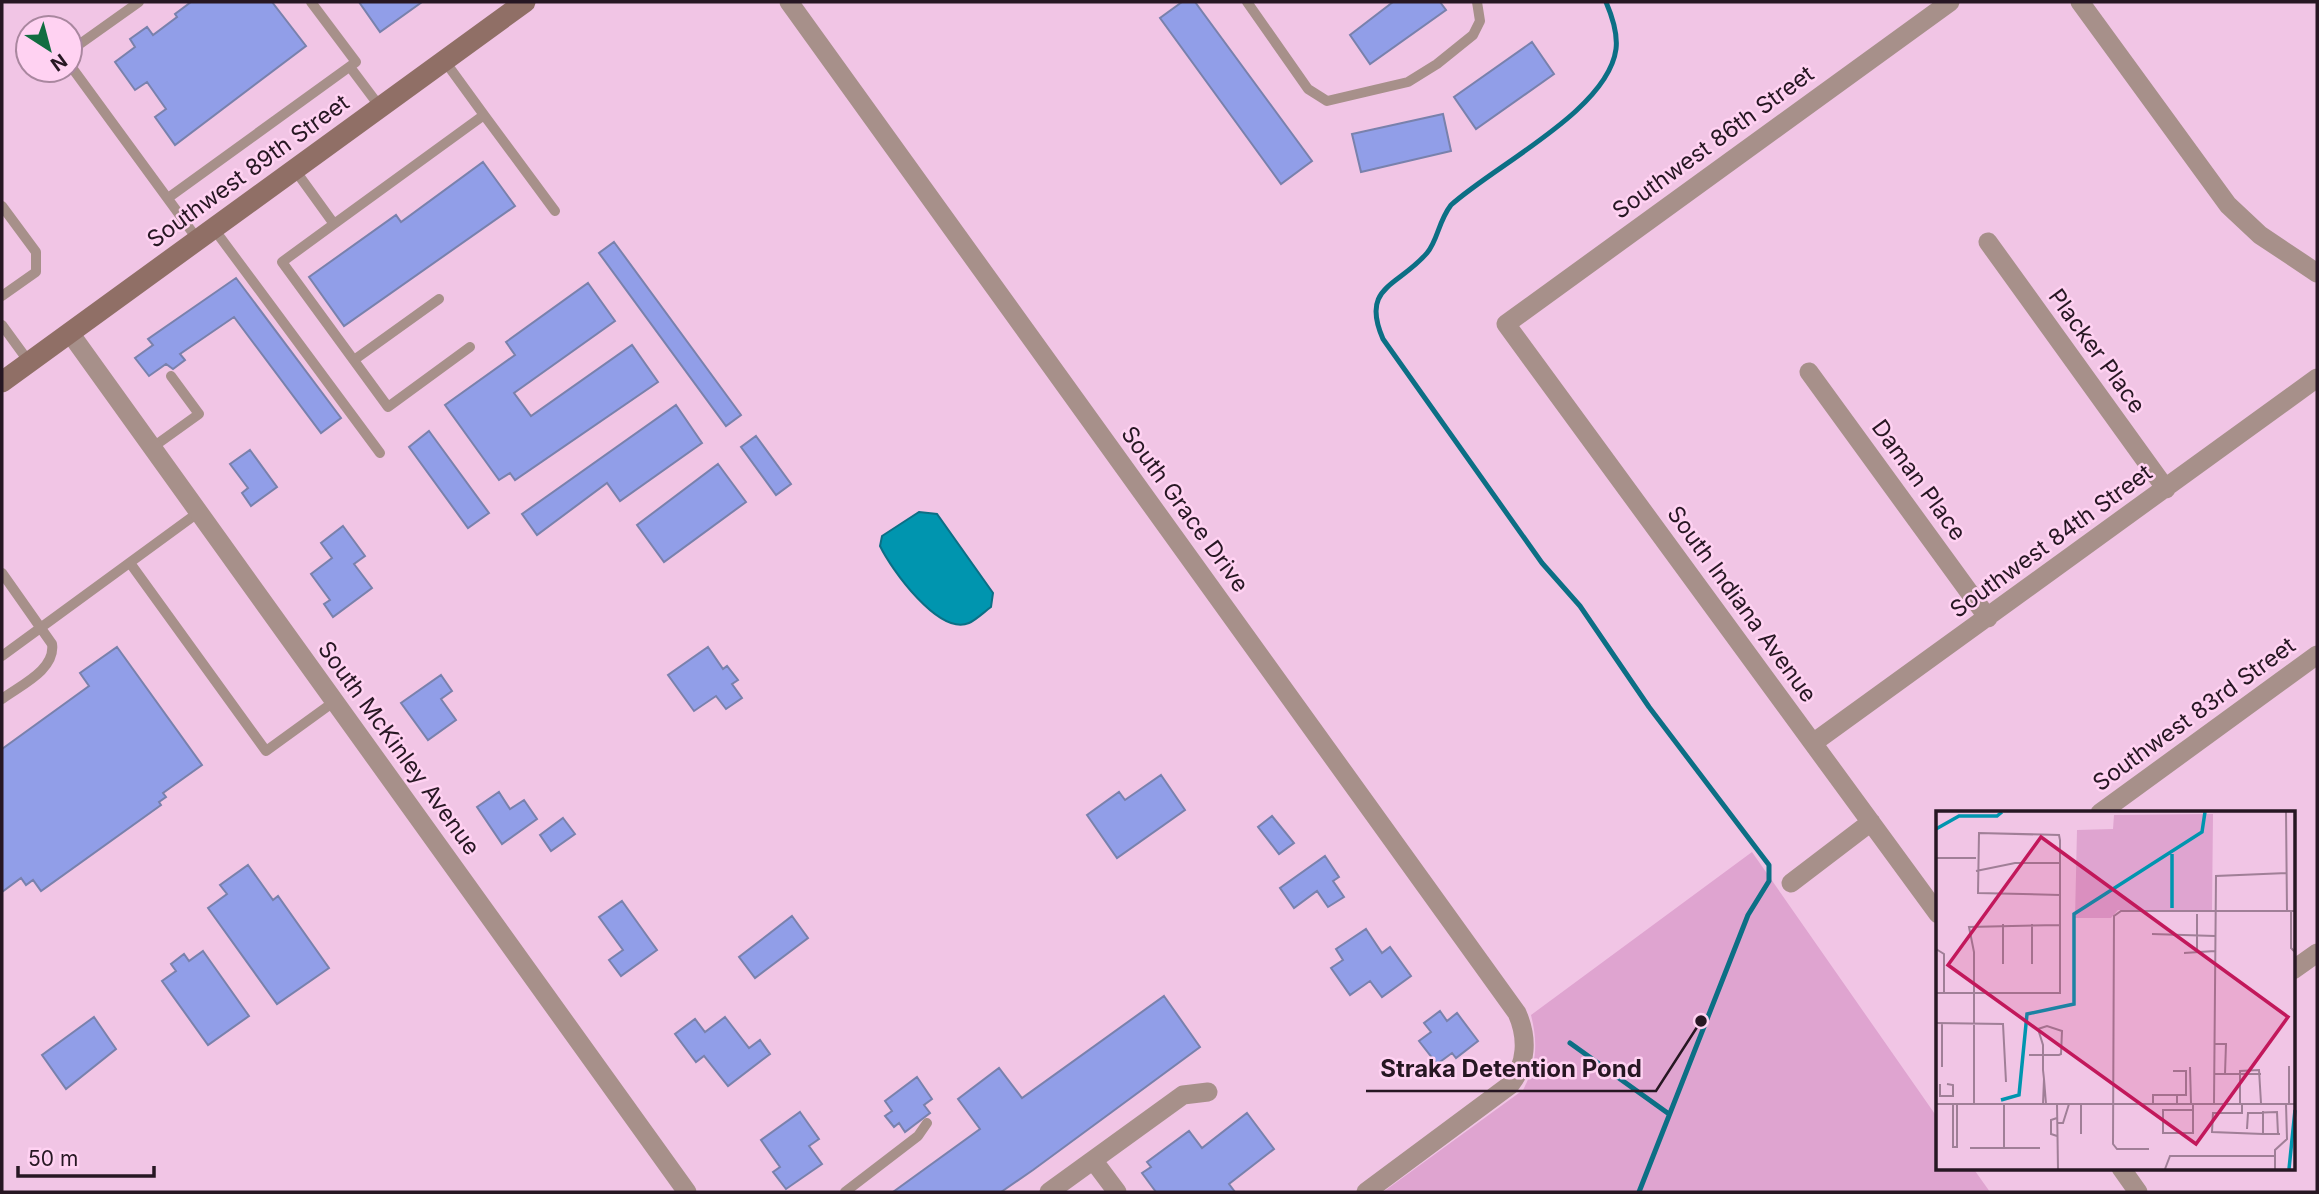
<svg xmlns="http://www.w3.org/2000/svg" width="2319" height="1194" font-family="Inter,sans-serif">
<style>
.green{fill:#dfa4d0}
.water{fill:#0095af;stroke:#0c6f85;stroke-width:2}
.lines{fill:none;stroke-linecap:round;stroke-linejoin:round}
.stream{stroke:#0c6f85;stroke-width:5}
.building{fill:#919ee8;stroke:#7981ac;stroke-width:2}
.lane{stroke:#a7908a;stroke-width:10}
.street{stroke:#a7908a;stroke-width:19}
.secondary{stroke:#906f66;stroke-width:21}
.labels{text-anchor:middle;stroke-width:5;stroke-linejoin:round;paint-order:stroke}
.street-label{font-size:23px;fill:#271723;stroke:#ffd2f2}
.inset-river{fill:none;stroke:#0095af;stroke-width:3.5}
.inset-road{fill:none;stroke:#a07f97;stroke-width:2}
.view{fill:#c2185b;fill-opacity:0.15;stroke:#c2185b;stroke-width:3.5}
.inset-edge{fill:none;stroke:#271723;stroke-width:3.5}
.leader{fill:none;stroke:#271723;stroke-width:2.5}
.callout-dot{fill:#271723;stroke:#ffd2f2;stroke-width:2.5}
.callout-label{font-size:24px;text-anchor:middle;font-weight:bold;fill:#271723;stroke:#ffd2f2;stroke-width:5;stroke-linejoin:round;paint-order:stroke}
</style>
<rect width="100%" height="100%" fill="#f1c5e5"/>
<path class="green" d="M1752,852L1937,1117L1938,1168H1973L1990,1192H1383L1523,1090C1537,1064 1538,1043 1531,1015Z"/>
<path class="water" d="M919,512L937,514L993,593L991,607C984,612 976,620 969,623C939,636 891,569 880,546L882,536Z"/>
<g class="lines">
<path class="stream" d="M1606,2C1612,16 1618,33 1616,49C1608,110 1495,165 1451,205C1438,222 1438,240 1427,253C1398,287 1360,286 1383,339L1542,563L1580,606L1649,707L1769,865V881L1748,915L1639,1192
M1570,1043L1669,1114"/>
</g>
<path class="building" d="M191,2H272L306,46L175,145L155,117L166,109L147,82L135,90L115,62L135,47L130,39L147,27L153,35L177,17L175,14Z
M359,2H422L380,32Z
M1182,2H1195L1312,161L1281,184L1160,18Z
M1393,2H1440L1446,10L1370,64L1350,35Z
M1532,42L1554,74L1476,129L1454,97Z
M1443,114L1451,151L1361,172L1352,134Z
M483,162L515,206L344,326L309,277L396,215L401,222Z
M614,242L741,415L726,426L599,253Z
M236,278L341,418L321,433L234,317L180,354L185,360L173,369L166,364L149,376L135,358L153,345L148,339Z
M588,283L615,321L514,393L531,416L632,345L658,382L515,480L510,473L499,480L445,405L515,355L506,342Z
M676,405L702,443L620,501L607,483L537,535L522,514Z
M429,431L489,513L468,528L409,447Z
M756,436L791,484L776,495L741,447Z
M250,450L277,487L251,506L242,493L248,488L230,464Z
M718,464L746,502L664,562L637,525Z
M343,526L365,556L354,564L372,588L333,617L324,604L330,600L311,574L332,558L321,543Z
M117,647L202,765L163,793L166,797L159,802L161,805L41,891L33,880L26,885L21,878L2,892V749L89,686L80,673Z
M708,647L723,669L727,666L738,680L732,684L742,698L726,709L716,696L694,711L668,675Z
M441,675L452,691L441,699L456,720L428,740L401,703Z
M1161,775L1185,810L1117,858L1087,815L1119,792L1125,800Z
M499,792L510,809L524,800L537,819L502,844L477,807Z
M1272,816L1294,843L1279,854L1258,827Z
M563,818L575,834L551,851L540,835Z
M1325,856L1339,877L1333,881L1344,897L1328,907L1317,891L1294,908L1280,888Z
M248,865L273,900L278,896L329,968L277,1004L208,908L227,894L220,885Z
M622,901L657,950L621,976L609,960L623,950L599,917Z
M792,916L808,938L755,978L739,957Z
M1366,929L1382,953L1390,947L1411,976L1382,997L1370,981L1350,995L1331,968L1343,960L1336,949Z
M203,951L249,1016L208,1045L162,981L176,971L171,964L184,954L189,961Z
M1164,996L1200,1047L1033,1170L1001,1192H893L980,1129L958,1099L999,1068L1022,1098Z
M1440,1011L1447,1021L1457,1013L1478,1041L1456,1058L1452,1053L1437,1064L1419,1041L1431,1032L1424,1023Z
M94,1017L116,1049L66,1089L42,1055Z
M725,1017L749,1048L760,1040L770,1054L728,1086L704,1056L696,1062L675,1034L695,1019L705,1032Z
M917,1077L932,1099L924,1105L930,1113L905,1132L899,1123L894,1127L885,1116L892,1111L885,1101Z
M800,1112L819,1139L809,1146L822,1164L786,1189L773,1172L780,1167L761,1140Z
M1247,1113L1274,1149L1229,1184L1235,1192H1156L1142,1173L1151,1167L1147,1162L1189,1131L1202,1148Z"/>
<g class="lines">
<path class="lane" d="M1247,2L1308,89L1327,101L1408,82L1437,64L1473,35L1480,21L1477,2
M70,51L139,2
M70,65L198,240
M350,67L380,107
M484,115L555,211
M295,170L334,224L282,262L388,407L470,347
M168,198L356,62L311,2
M2,206L36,252V272L2,296
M334,224L484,115L444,60
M214,229L380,453
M2,325L29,362
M354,360L439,299
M153,447L199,414L171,376
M130,563L266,751L335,701
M2,573L52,644C56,670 19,686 2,699
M2,656L199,512
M845,1192L918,1136L927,1123"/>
<path class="street" d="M789,2L1517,1013C1528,1038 1527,1064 1510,1085L1366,1192
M2080,2L2228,205L2260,235L2317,273
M1988,242L2166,489
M70,333L687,1192
M1809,372L1988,618
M1813,743L2317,378
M2100,813L2317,655
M1791,883L1871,822
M1938,914L1506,324L1950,2
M2293,970L2317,953
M1093,1160L1117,1192
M2121,1168L2138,1192
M1049,1192L1183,1095L1208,1092"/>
<path class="secondary" d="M2,382L525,2"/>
</g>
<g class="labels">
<g class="street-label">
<text transform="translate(1713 142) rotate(-36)" y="8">Southwest 86th Street</text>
<text transform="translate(248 171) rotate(-36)" y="8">Southwest 89th Street</text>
<text transform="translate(2097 351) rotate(54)" y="8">Placker Place</text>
<text transform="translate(1919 480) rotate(54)" y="8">Daman Place</text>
<text transform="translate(1185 509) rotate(54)" y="8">South Grace Drive</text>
<text transform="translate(2051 541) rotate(-36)" y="8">Southwest 84th Street</text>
<text transform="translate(1742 604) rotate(54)" y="8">South Indiana Avenue</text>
<text transform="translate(2194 714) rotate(-36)" y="8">Southwest 83rd Street</text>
<text transform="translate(399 748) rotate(54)" y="8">South McKinley Avenue</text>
</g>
</g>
<g transform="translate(1936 811)">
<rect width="359" height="359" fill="#f1c5e5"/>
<path d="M277,3L276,99H182L175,107H139L141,19L177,18L178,4Z" fill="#dfa4d0"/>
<path class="inset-river" d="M0,18L23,5H61L66,1M236,43V97M65,289L83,284L91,203L138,193V103L266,21L269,1M353,358L359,299"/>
<path class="inset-road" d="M350,1L351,100M0,47H40M40,60L79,52H124M355,100V137L359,141M261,103V138M96,113V153M216,123L279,125M0,138L8,143V182M248,142L279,140M67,153V113M0,182H124V29L123,24L43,22L42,82L124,84M0,212L67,213L70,271M278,233H290L289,263M93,244H123L125,243L126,220L111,215L102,218L107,234V259L108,268M353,255V293M6,256V212M254,256L255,292M237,260H250V284H241V292M278,263H325M4,273V285H17V274L11,273M217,292V284H241M278,292L280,65L351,62M304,292V260L323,259L325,292M306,292V302H277L276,321L327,323M0,293H359M17,293V336H21V294M38,293V141L33,116L124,114M107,293L108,268L110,293M121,293L122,358M257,299H227V322H257V293M327,300V323H344M121,307L115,309V323L121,325M121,312H127L133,293M311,318L312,302L341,301L342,323M145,323V293M34,337H104M68,337V293M213,338H181L177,333L178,105L185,100H359M229,358L234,345H339M339,358V339L351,328L350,293"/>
<path class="view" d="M105,26L352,206L260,333L12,154Z"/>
<rect width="359" height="359" class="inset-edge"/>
</g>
<path class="leader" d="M1701 1021L1656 1091H1366"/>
<circle class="callout-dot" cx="1701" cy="1021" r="7"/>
<g class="callout-label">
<text x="1511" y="1077">Straka Detention Pond</text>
</g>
<rect width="2319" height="1194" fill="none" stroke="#271723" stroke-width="7"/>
<g transform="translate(49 49) rotate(144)"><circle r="33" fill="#ffd2f2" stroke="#a9879f" stroke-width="2"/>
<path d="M0-5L12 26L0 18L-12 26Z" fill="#116d40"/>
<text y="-10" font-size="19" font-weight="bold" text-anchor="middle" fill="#271723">N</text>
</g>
<path d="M18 1166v10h136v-10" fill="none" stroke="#271723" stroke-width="3.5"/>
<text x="28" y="1166" font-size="21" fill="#271723" stroke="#ffd2f2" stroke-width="5" paint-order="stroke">50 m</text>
</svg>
